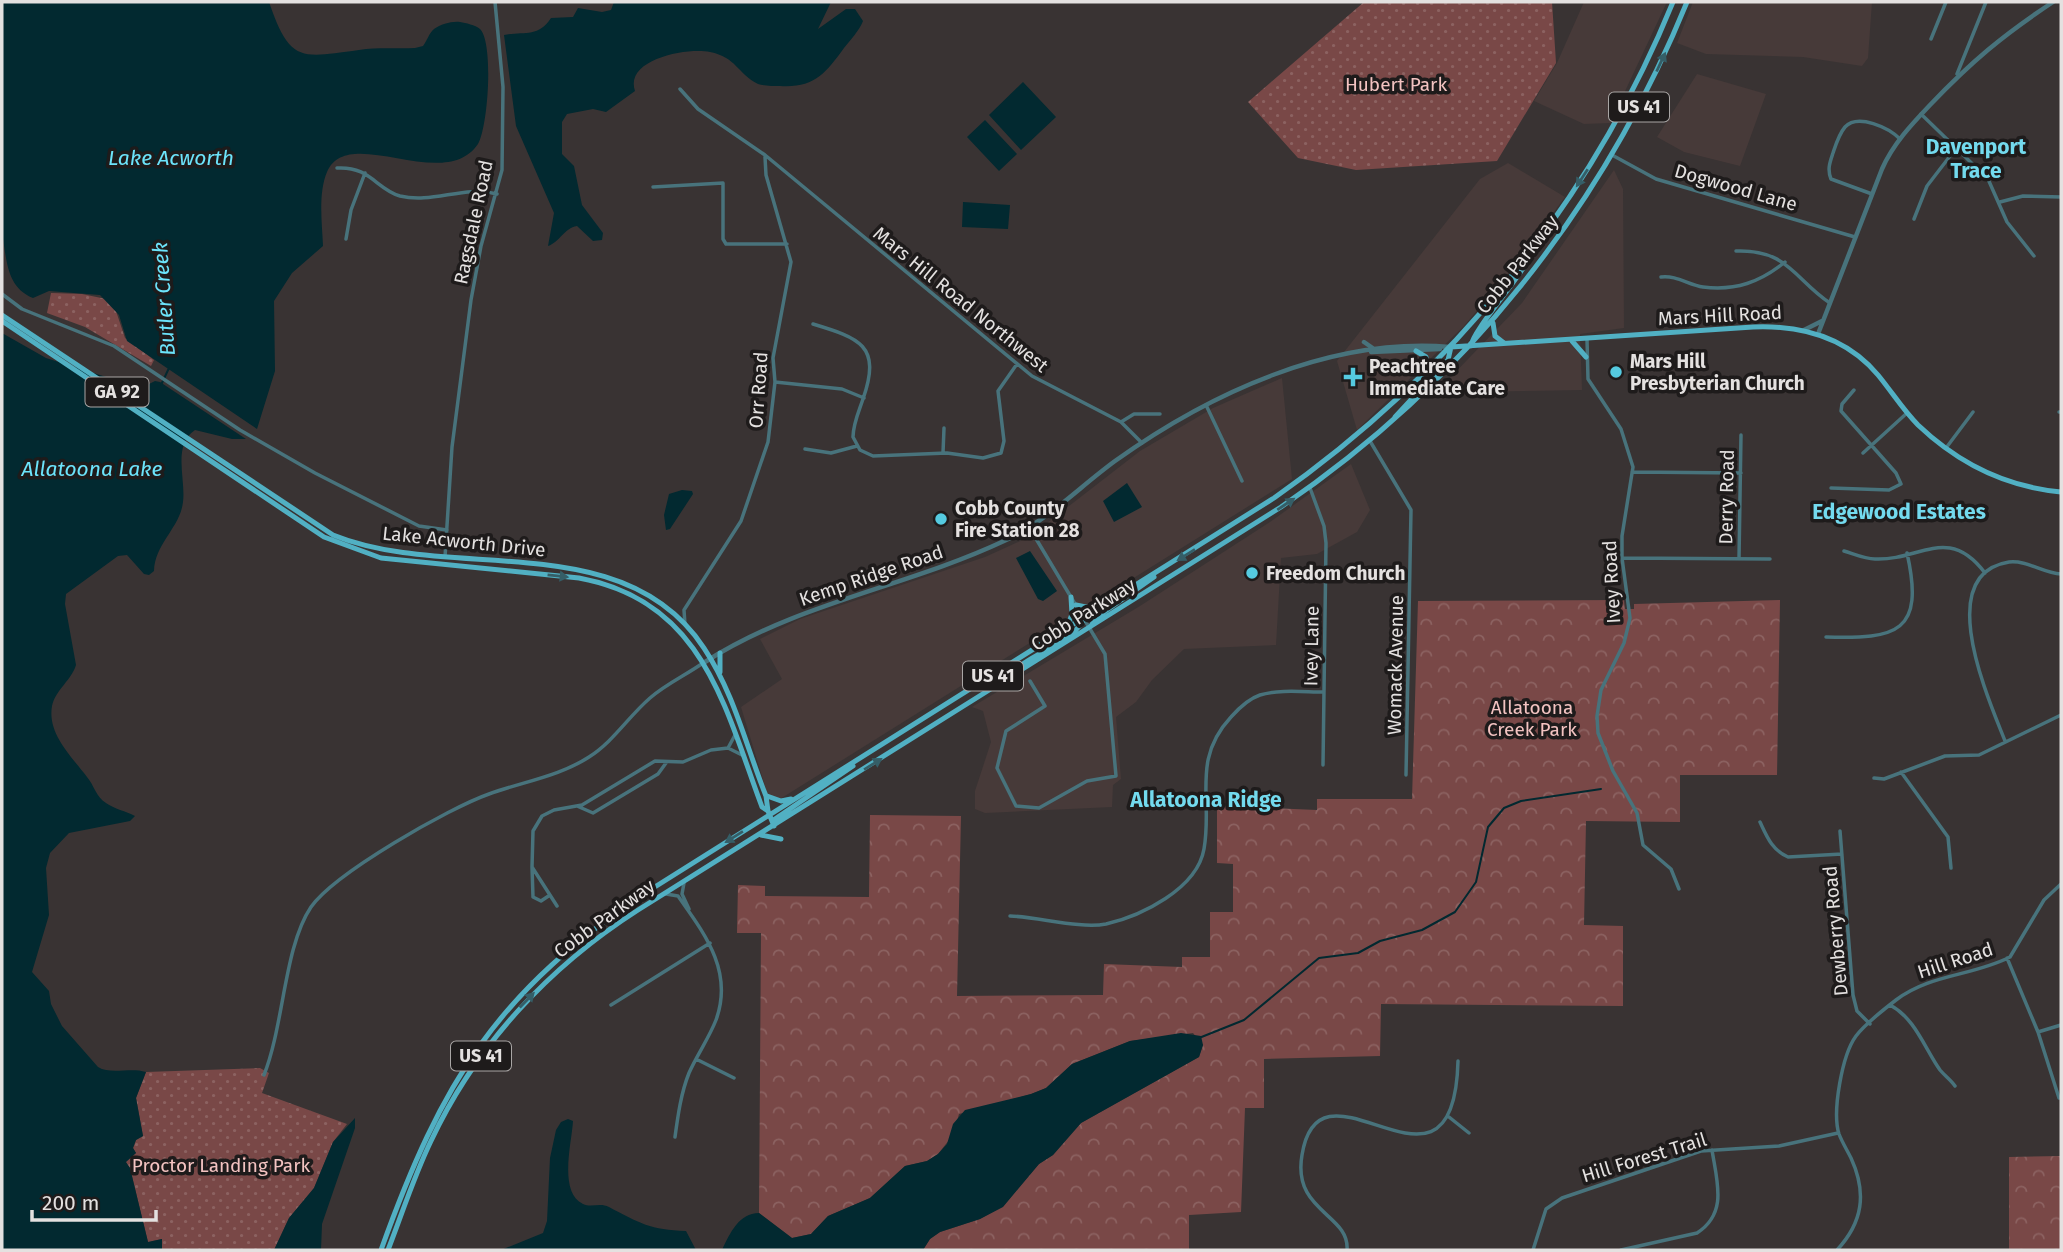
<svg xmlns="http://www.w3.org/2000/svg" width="2063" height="1252" font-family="'Fira Sans',sans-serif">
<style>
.built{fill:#473a39}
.forest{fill:url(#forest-crowns)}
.park{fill:url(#park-dots)}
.water{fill:#022930}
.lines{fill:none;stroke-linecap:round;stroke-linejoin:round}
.stream{stroke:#022930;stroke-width:2}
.minor{stroke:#48737c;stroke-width:3.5}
.tertiary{stroke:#48737c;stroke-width:4.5}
.primary{stroke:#51b0c3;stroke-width:5}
.oneway{fill:#355e67}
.poi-dot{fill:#55cae0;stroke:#1e1b1b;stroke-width:2.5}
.labels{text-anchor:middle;stroke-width:7;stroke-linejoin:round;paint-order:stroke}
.shield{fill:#1e1b1b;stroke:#a9a6a5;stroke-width:2}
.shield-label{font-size:18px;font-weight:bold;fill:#e4e1e0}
.park-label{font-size:19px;fill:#f3c3c1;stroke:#1e1b1b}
.street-label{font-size:19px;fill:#e4e1e0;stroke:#1e1b1b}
.poi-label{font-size:19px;font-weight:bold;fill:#e4e1e0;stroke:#1e1b1b;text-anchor:start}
.neighbourhood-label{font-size:21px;font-weight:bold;fill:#73daee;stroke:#1e1b1b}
.water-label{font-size:21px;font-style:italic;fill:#6ce4fb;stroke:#1e1b1b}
</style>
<defs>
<pattern id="forest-crowns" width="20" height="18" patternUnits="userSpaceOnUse" patternTransform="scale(1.75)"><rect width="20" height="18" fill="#794847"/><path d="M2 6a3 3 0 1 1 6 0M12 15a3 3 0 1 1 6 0" fill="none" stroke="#8c6261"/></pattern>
<pattern id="park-dots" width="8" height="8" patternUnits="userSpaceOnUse" patternTransform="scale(1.75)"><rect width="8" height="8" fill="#794847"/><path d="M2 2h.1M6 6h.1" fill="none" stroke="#8c6261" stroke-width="1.8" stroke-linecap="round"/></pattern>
</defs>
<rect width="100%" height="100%" fill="#393333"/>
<path class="built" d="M1584,2H1667L1610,123L1584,124L1534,101L1557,63Z
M1693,2H1872L1868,58L1862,66L1803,57L1706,54L1677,43Z
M1697,74L1766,94L1740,166L1684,152L1657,137Z
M1508,163L1565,197L1511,270L1464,326L1357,430L1337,361L1480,179Z
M1614,170L1623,189L1624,328L1580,334L1582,390L1461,392L1444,384L1522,303Z
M1282,378L1292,479L780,799L768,796L741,707L782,679L760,639L800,619L985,557L1029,537L1140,451L1213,408Z
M1351,464L1370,510L1357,532L1317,554L1281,558L1276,645L1184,649L1152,680L1136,702L1116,717L1121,779L1113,785L1112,807L985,813L975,809V791L991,742L983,711L972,707L1140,606L1270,522Z"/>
<path class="forest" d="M1624,600L1625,609H1634V604L1780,600L1777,775H1680V822L1586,821L1584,925L1623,926V1006L1381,1004L1380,1056L1264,1059V1108H1245L1241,1212L1189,1215V1250H923L930,1239L940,1232L980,1219L1003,1206L1039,1164L1053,1155L1081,1123L1199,1057L1203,1045L1193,1033L1130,1041L1072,1064L1046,1088L1031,1094L959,1114L953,1135L938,1154L927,1161L905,1166L870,1198L828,1216L811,1234L792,1238L759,1213L761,933H737L738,885L765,886V896L869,897L870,815L961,816L957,996L1103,995L1104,964L1182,967V957H1210V912H1233V864L1217,863V806L1317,810V799H1412L1418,601Z
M2061,1156V1250H2009V1157Z"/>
<path class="park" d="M1364,2H1552L1556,63L1497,161L1356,170L1298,158L1248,102Z
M51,293L82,294L106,299L115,308L125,338L154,360L151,366L85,327L47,313Z
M260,1068L269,1073L262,1093L347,1124L333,1142L314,1188L289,1218L274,1250H162V1239L148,1242L130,1168L125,1162L136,1153L133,1148L136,1140L143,1136L136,1098L146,1072Z"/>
<path class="water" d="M2,2H269C290,63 300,58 359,50C378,47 397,49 415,48L423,46C427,41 429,33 434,29C441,24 452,21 460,22C466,23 475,25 480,29C494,43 488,127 478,144C444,194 348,123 327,172C318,193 322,223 323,246L292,273L274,301L275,371L257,429L127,341L119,315L100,295L49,291L33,298C6,287 7,260 2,233Z
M614,2H831L818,29L846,9H855L863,21C859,31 851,39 844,48C825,74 814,88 780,86C774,86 764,86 758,84C738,74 736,57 710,52C688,47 624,59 635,91L606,112L593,109L567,114L562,122V154L574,166L582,205L603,233L602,240L593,241L577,226C564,228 560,242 548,246L554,213L516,126L504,35C524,31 538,38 551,18L573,17L578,8L602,12L611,10Z
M1023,82L1056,117L1021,150L989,115Z
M985,120L1017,154L999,171L967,137Z
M963,202L1010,205L1008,229L962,227Z
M2,333L46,358L141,388L155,381L160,382L246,439H232L195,430C172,445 186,479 183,502C180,528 155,543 154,571L149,575L144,574L127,555L118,556L66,594L65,604L76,665C71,681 56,689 52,706C47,734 72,757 87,777C94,785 96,797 106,803C114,809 126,811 135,816L130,821L69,833L50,853L46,868L49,915L32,972L49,991L51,1004L62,1026L98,1067C111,1075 130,1067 146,1072L136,1098L143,1136L136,1140L133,1148L136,1153L126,1162L130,1168L148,1242L162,1239V1250H2Z
M1127,483L1142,507L1114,522L1103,501Z
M682,490L692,491L693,494L670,529L666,530L664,515L669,494Z
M1030,551L1057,591L1043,601L1038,599L1016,558Z
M1181,1033L1201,1036L1203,1045L1199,1057L1081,1123L1053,1155L1039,1164L1003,1207L980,1219L940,1232L930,1239L923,1250H722C730,1233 739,1213 759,1213L792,1238L811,1234L828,1216L870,1198L905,1166L927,1161L938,1154L947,1144L953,1124L965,1110L1031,1094L1046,1088L1072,1064L1130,1041Z
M355,1118V1128L322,1224L321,1250H274L289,1218L314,1188L333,1142Z
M568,1119L573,1121C572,1142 558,1192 583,1204C592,1208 600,1202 609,1207C639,1223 651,1230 686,1231L696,1250H501L543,1233L547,1221L550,1158L556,1130L561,1122Z"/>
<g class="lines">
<path class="stream" d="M161,385L169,368
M1199,1038L1244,1020L1319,958L1358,953L1380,941L1422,930L1455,912L1476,882L1488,827L1504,808L1521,801L1601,789"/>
<path class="minor" d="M1931,39L1946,2
M1957,74L1986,2
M680,89L698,109L765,155L1032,376L1121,422L1142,443
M1921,114L1988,179L2007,222L2034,256
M1612,155L1656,179L1855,237
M337,168C370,166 376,189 400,196C433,204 464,185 497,194
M653,187L723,183V239L726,244H787
M1872,194L1831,179C1827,169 1830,162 1833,153C1836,144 1839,134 1845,127C1858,113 1889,128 1900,139
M2000,202L2023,196L2061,197
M1914,219L1927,186L1957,147
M346,239L351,210L365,173
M1736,251C1788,249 1795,280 1830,303
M1661,277C1676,275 1689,285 1703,287C1736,291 1760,282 1785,262
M2,294L22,309L114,346L240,430L315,473L419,526L447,530
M813,324C859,338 882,345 863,399C859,411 853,424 853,437L860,450L873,456L947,453L983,458L1001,453L1004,441L998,391L1017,364
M1587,339L1588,379L1621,429L1633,467L1622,536V558L1630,618L1624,643L1601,690L1597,716L1598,733L1613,771L1637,813L1643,845L1671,869L1679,889
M775,382L842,389L864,398
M1206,405L1242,481
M2059,412H2061
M1121,422L1134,414H1160
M1370,441L1411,510L1406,775
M1946,448L1973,412
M805,449L831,453L857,446
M943,453L944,428
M1863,453L1907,413
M1632,472L1741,473
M1310,488L1324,526L1326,543L1323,765
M1831,488L1889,490L1901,484L1896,473L1841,411L1842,404L1854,390
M1029,527L1105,654L1116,776L1087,781L1039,808L1016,806L997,768L1006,731L1045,706L1030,681
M1844,551C1854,554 1865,559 1875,559C1920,561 1948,524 1985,573
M445,557L452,447L471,300L481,246L502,170L503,87L495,2
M1622,558L1770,559
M1739,559L1741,435
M685,625L684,610L741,521L768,442L775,382L773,358L791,262L766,175L765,157
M1826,637C1897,639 1925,633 1907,553
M2005,741C1989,700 1932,574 2009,562C2027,560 2043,573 2061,574
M728,748L735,735
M1901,772L1948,837L1951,868
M1874,778L1884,779L1945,756L1979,755L2061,715
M577,806L593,813L658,774L666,763
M1760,822C1767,837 1772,850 1788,857L1842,854
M1840,831L1853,995L1857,1011L1870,1024
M532,867L533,897L541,901L550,895
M684,883L682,894L689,909
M666,894L678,896C704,933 734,971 716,1020C709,1038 697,1055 689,1073C681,1093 678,1115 675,1137
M557,906L532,867L533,831L542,816L554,810L582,805L655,761L683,762L711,750L728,748L742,755
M1010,916C1039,917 1080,929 1106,924C1141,916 1197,889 1204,849C1213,799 1191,760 1231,717C1239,708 1248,699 1260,695C1280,689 1304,692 1324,692
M2007,958L2038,1032L2061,1025
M611,1005L710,943
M1890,1005C1915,1018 1925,1049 1940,1070C1945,1076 1951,1080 1955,1086
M2038,1032L2059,1098
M696,1059L734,1078
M264,1075C284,1025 284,947 311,907C335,873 449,808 489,794C522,782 560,776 589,757C613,742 628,717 650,698C666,684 686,675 703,663
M1449,1117L1469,1133
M1347,1250C1350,1214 1292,1212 1302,1155C1320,1042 1454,1227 1458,1061
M1533,1250L1546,1209L1562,1198L1701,1151L1779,1146L1838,1133
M1621,1250L1697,1233C1728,1213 1717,1182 1712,1150
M1837,1250C1863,1222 1867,1193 1851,1158C1847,1150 1842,1142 1839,1134C1832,1112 1842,1055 1856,1036C1865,1024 1883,1010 1896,1000C1930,974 1973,976 2010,957L2044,900L2061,884"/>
<path class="tertiary" d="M1804,330L1822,321
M1818,334L1882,169C1893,144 1911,125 1930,105C1972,61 2002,36 2053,2
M1364,342L1374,349
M1371,352L1440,349
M705,662C797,603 906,587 1004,541C1046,522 1078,488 1115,461C1210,393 1331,337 1450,347"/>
<path class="primary" d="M2,315L333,535C451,583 623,525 704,648C734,693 746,746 766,796L768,811
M2,321L324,537L381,558L579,578C703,601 724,705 762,807L768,811L774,826
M1493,323L1495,336L1504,343
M1572,341L1586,357
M1471,346C1472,332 1517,281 1528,260
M1451,347L1753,327C1801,325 1846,337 1878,375C1892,392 1903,410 1918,425C1958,463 2007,487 2061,492
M1416,351L1426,357V370
M1395,417L1448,360L1451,347
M1076,605L1096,609
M1091,626L1097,617L1154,577
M1067,628L1072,614L1071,597
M720,653V672
M1008,678C1027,653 1067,647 1083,621
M767,796L781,801L791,799
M772,821L853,766
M761,835L781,839
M381,1250C442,1081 496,991 650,890L1274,498C1451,374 1591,203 1673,2
M388,1250C402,1214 414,1176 431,1141C476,1045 549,967 638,910L1281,507C1465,382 1603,208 1687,2"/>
</g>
<defs><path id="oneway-solid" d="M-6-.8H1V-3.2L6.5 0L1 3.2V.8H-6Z" transform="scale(1.75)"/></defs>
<g class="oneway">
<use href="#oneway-solid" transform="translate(1661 62) rotate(-65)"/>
<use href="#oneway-solid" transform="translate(1582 178) rotate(123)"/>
<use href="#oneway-solid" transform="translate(1286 504) rotate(-34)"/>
<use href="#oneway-solid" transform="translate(1186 555) rotate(148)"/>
<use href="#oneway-solid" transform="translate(558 576) rotate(6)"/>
<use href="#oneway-solid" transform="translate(873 764) rotate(-32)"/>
<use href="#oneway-solid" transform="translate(734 837) rotate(148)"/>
<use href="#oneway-solid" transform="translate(527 1000) rotate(-46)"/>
</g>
<g class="poi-dot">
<circle cx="1616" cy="372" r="7"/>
<path d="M1349.5 366.5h7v7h7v7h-7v7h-7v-7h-7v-7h7z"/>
<circle cx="941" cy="519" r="7"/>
<circle cx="1252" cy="573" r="7"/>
</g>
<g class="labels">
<g class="shield">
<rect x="1609" y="92.5" width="60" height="29" rx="5"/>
<rect x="85.5" y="377.5" width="63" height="29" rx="5"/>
<rect x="963" y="661.5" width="60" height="29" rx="5"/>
<rect x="451" y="1041.5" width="60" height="29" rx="5"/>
</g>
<g class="shield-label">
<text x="1639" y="113">US 41</text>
<text x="117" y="398">GA 92</text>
<text x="993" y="682">US 41</text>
<text x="481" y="1062">US 41</text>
</g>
<g class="park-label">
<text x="1396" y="91">Hubert Park</text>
<text x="1532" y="714">Allatoona<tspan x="1532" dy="22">Creek Park</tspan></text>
<text x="221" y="1172">Proctor Landing Park</text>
</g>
<g class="street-label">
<text transform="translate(1736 187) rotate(16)" y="7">Dogwood Lane</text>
<text transform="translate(473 222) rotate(-78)" y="7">Ragsdale Road</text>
<text transform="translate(1517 264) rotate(-52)" y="7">Cobb Parkway</text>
<text transform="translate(961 299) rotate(39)" y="7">Mars Hill Road Northwest</text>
<text transform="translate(1720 315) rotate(-3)" y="7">Mars Hill Road</text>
<text transform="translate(758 390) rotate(-86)" y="7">Orr Road</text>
<text transform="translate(1726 497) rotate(-89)" y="7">Derry Road</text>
<text transform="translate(464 541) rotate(6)" y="7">Lake Acworth Drive</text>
<text transform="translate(871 575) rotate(-19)" y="7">Kemp Ridge Road</text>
<text transform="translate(1611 582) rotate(-93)" y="7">Ivey Road</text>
<text transform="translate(1083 614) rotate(-32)" y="7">Cobb Parkway</text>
<text transform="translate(1311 646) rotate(-89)" y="7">Ivey Lane</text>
<text transform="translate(1395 665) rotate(-89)" y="7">Womack Avenue</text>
<text transform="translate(604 918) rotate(-36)" y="7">Cobb Parkway</text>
<text transform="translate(1835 931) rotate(-95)" y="7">Dewberry Road</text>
<text transform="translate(1955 960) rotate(-18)" y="7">Hill Road</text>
<text transform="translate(1644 1157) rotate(-17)" y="7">Hill Forest Trail</text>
</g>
<g class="poi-label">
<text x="1630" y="368">Mars Hill<tspan x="1630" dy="22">Presbyterian Church</tspan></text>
<text x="1369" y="373">Peachtree<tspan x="1369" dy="22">Immediate Care</tspan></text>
<text x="955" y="515">Cobb County<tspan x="955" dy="22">Fire Station 28</tspan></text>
<text x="1266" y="580">Freedom Church</text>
</g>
<g class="neighbourhood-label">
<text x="1976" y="154">Davenport<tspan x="1976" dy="24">Trace</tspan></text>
<text x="1899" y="519">Edgewood Estates</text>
<text x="1206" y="807">Allatoona Ridge</text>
</g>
<g class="water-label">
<text x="171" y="165">Lake Acworth</text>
<text transform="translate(164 299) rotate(-94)" y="7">Butler Creek</text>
<text x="92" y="476">Allatoona Lake</text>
</g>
</g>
<rect width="2063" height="1252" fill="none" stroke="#e4e1e0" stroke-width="7"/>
<path d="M32 1210v10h124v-10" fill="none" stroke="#e4e1e0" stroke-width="3.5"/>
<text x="42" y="1210" font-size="21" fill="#e4e1e0" stroke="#1e1b1b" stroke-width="5" paint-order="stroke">200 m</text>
</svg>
